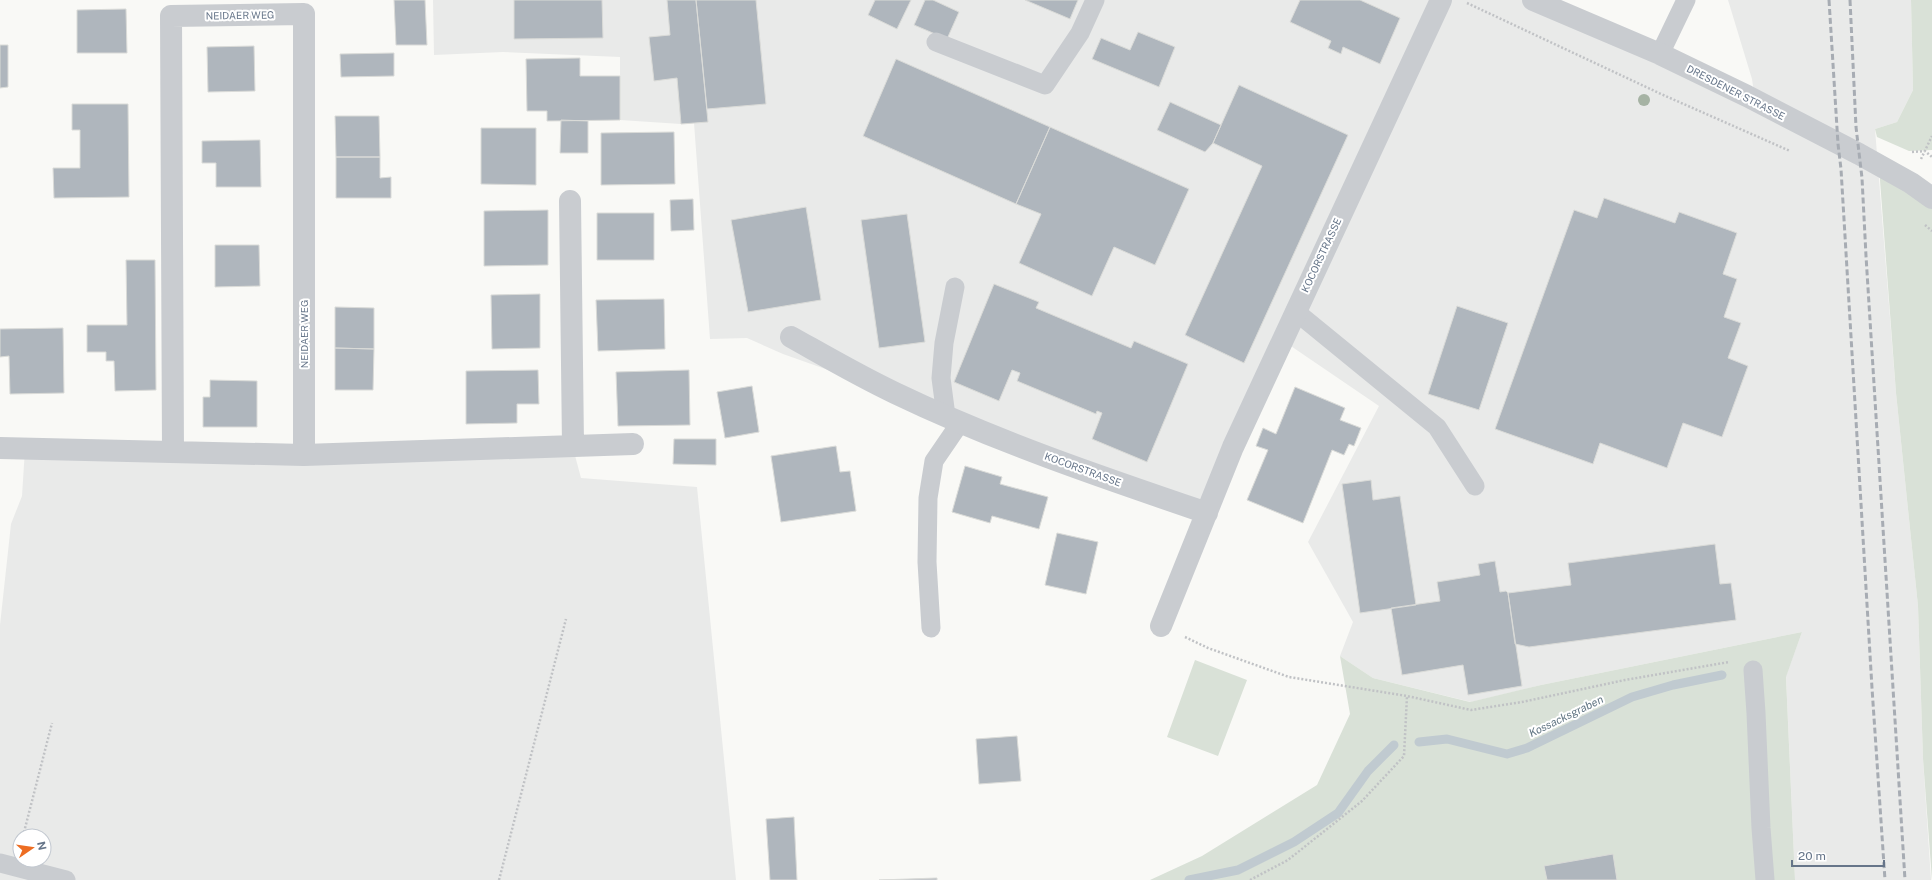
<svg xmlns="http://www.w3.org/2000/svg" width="1932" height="880" font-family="'Public Sans',sans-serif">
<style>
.built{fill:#e9eae9;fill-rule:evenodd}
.green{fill:#d9e1d7}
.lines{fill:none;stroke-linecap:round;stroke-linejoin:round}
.stream{stroke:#c0cad0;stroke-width:9}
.building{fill:#afb6bd;stroke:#dadbd8}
.path{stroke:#c0c2c5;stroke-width:2.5;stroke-dasharray:2 2;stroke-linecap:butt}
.service{stroke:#c9ccd0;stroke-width:19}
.minor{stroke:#c9ccd0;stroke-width:22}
.rail{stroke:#a7acb3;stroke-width:3;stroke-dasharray:6 3;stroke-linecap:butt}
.tree{fill:#a6b3a4}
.labels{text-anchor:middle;stroke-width:4;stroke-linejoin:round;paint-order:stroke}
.street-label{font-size:10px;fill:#667589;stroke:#fff}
.water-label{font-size:11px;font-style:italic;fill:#627684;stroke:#fff}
</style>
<rect width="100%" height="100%" fill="#f9f9f6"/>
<path class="built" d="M433,0H1532L1755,100L1752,79L1728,0H1911L1913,90L1897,122L1875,129L1896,393L1918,606L1923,759L1931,880H1795L1786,676L1802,632L1541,685L1471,702L1373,678L1340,656L1353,622L1308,542L1379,406L1282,340L1207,513L893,393L783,354L747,338L710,339L694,123L681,124L620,120V57L503,52L434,55Z
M573,448L581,478L697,487L736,880H0V625L11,524L22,496L25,449ZM20,836H44V860H20Z"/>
<path class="green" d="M1911,0H1932V150L1909,151L1877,137L1875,129L1897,122L1913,90Z
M1879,167L1932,199V880L1923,759L1918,606L1896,393Z
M1802,632L1786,677L1795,880H1150L1202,856L1317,785L1350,714L1340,656L1373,678L1470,702L1541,685Z
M1195,660L1247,680L1218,756L1167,737Z"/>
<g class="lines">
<path class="stream" d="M1419,742L1447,739L1507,754L1527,748L1632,697L1673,685L1722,675
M1189,880L1238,870L1294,842L1338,813L1368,771L1394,745"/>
</g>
<path class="building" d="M394,0H425L427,45H396Z
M514,0H602L603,38L514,39Z
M667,0H696L708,122L681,124L677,78L654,81L649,37L670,35Z
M696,0H756L766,104L707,109Z
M875,0H911L897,29L868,15Z
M925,0H933L959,12L947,39L914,25Z
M1025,0H1078L1070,19Z
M1300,0H1360L1400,18L1380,64L1343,47L1341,54L1328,48L1331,41L1290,22Z
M126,9L127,53H77V10Z
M1138,32L1175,47L1159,87L1092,59L1101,38L1130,50Z
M0,45H8V87L0,88Z
M254,46L255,91L208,92L207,47Z
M394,53V76L341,77L340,54Z
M580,58V76H620V120L547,121V111H527L526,59Z
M896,59L1050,127L1016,204L863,136Z
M1239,85L1348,135L1244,363L1185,335L1262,166L1213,143Z
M1170,102L1221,125L1213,143L1205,152L1157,130Z
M72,104H128L129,197L54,198L53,168H80V130H72Z
M335,116H379L380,157H336Z
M561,120L588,121V153H560Z
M1050,127L1189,189L1155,265L1114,247L1092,296L1019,263L1041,214L1016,204Z
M481,128H536V185L481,184Z
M674,132L675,184L601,185V133Z
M260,140L261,187H216V163H202V141Z
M336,157H380V178L391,177V198H336Z
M1604,198L1675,223L1679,212L1737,233L1723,274L1737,279L1724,317L1741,323L1728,358L1748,366L1722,437L1683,423L1667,468L1600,443L1593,464L1495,429L1574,210L1597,218Z
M693,199L694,230L671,231L670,200Z
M806,207L821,300L748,312L731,220Z
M548,210V265L484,266V211Z
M597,213H654V260H597Z
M907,214L925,342L879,348L861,220Z
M215,245H259L260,286L215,287Z
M126,260H155L156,390L115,391L114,361H106V352H87V325H127Z
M994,284L1039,302L1036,308L1131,348L1134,341L1188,364L1147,462L1092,439L1102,413L1097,411L1096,414L1017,381L1020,373L1012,370L999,401L954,382Z
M540,294V348L492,349L491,295Z
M664,299L665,349L598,351L596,300Z
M1457,306L1508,323L1479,410L1428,394Z
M335,307L374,308V349L335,348Z
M63,328L64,393L10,394L9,356L0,357V329Z
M335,348L374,349L373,390H335Z
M538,370L539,404H517V423L466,424V371Z
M689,370L690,425L618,426L616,372Z
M210,380L257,381V427H203V397H210Z
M752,386L759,432L725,438L717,392Z
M1295,387L1345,408L1340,420L1361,428L1354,446L1349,444L1344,455L1332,450L1303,523L1247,500L1268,450L1256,446L1263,428L1276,434Z
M674,439H716V465L673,464Z
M836,446L840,472L850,471L856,511L781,522L771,456Z
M965,466L1002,477L1000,484L1048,497L1039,529L992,516L990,523L952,512Z
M1371,480L1373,500L1400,496L1416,605L1360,613L1342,484Z
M1057,533L1098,542L1086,594L1045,585Z
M1715,544L1720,584L1731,583L1736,620L1529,647L1515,644L1508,593L1571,585L1568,563Z
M1495,561L1500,592L1506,591L1508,593L1522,686L1468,695L1463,665L1402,675L1391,608L1440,601L1437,582L1480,575L1478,564Z
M1017,736L1021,781L979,784L976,739Z
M794,817L797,880H770L766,819Z
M1613,854L1617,880H1547L1544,866Z
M937,878V880H879Z"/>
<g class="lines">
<path class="path" d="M1467,3L1661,94L1790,151
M1912,152L1925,151L1932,157
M1921,159L1932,136
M1925,225L1932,231
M1185,637L1208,648L1289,677L1407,696L1471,710L1522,702L1625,680L1729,662
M23,836L52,723
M499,880L566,619
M1250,880L1288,860L1362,801L1404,756L1407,696"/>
<path class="service" d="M936,42L1045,85L1080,33L1095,0
M1660,54L1686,0
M1295,311L1437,427L1475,486
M946,416L941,378L944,343L955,287
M931,628L927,562L928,498L934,461L960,423
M1753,670L1756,713L1761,828L1765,880
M0,863L66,880"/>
<path class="minor" d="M1533,0L1660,54L1747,96L1859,154L1911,183L1932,198
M570,201L573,445
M791,337C825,356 859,376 895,393C995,441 1101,477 1207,513
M0,448L304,455L633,444
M173,451L171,16L304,14V455
M1161,626L1233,447L1441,0"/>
<path class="rail" d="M1829,0L1838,144L1841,169L1872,688L1885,880
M1850,0L1856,127L1862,178L1866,256L1905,880"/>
</g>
<circle class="tree" cx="1644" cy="100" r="6"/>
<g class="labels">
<g class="street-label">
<text transform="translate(240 15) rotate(-1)" y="4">NEIDAER WEG</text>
<text transform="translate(1736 92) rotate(27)" y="4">DRESDENER STRASSE</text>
<text transform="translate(1321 255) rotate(-65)" y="4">KOCORSTRASSE</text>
<text transform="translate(304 334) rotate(-90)" y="4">NEIDAER WEG</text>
<text transform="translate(1083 469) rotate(20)" y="4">KOCORSTRASSE</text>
</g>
<g class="water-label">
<text transform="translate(1566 716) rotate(-26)" y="4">Kossacksgraben</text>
</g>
</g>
<g transform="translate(32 848) rotate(77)"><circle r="19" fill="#ffffff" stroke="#c2c8d0"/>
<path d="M0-3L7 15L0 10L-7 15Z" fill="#ed6d22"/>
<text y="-6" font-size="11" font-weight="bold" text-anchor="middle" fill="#667589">N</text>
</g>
<path d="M1792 860v6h92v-6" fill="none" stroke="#667589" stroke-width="2"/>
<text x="1798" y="860" font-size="12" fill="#667589" stroke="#ffffff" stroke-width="3" paint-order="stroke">20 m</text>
</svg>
